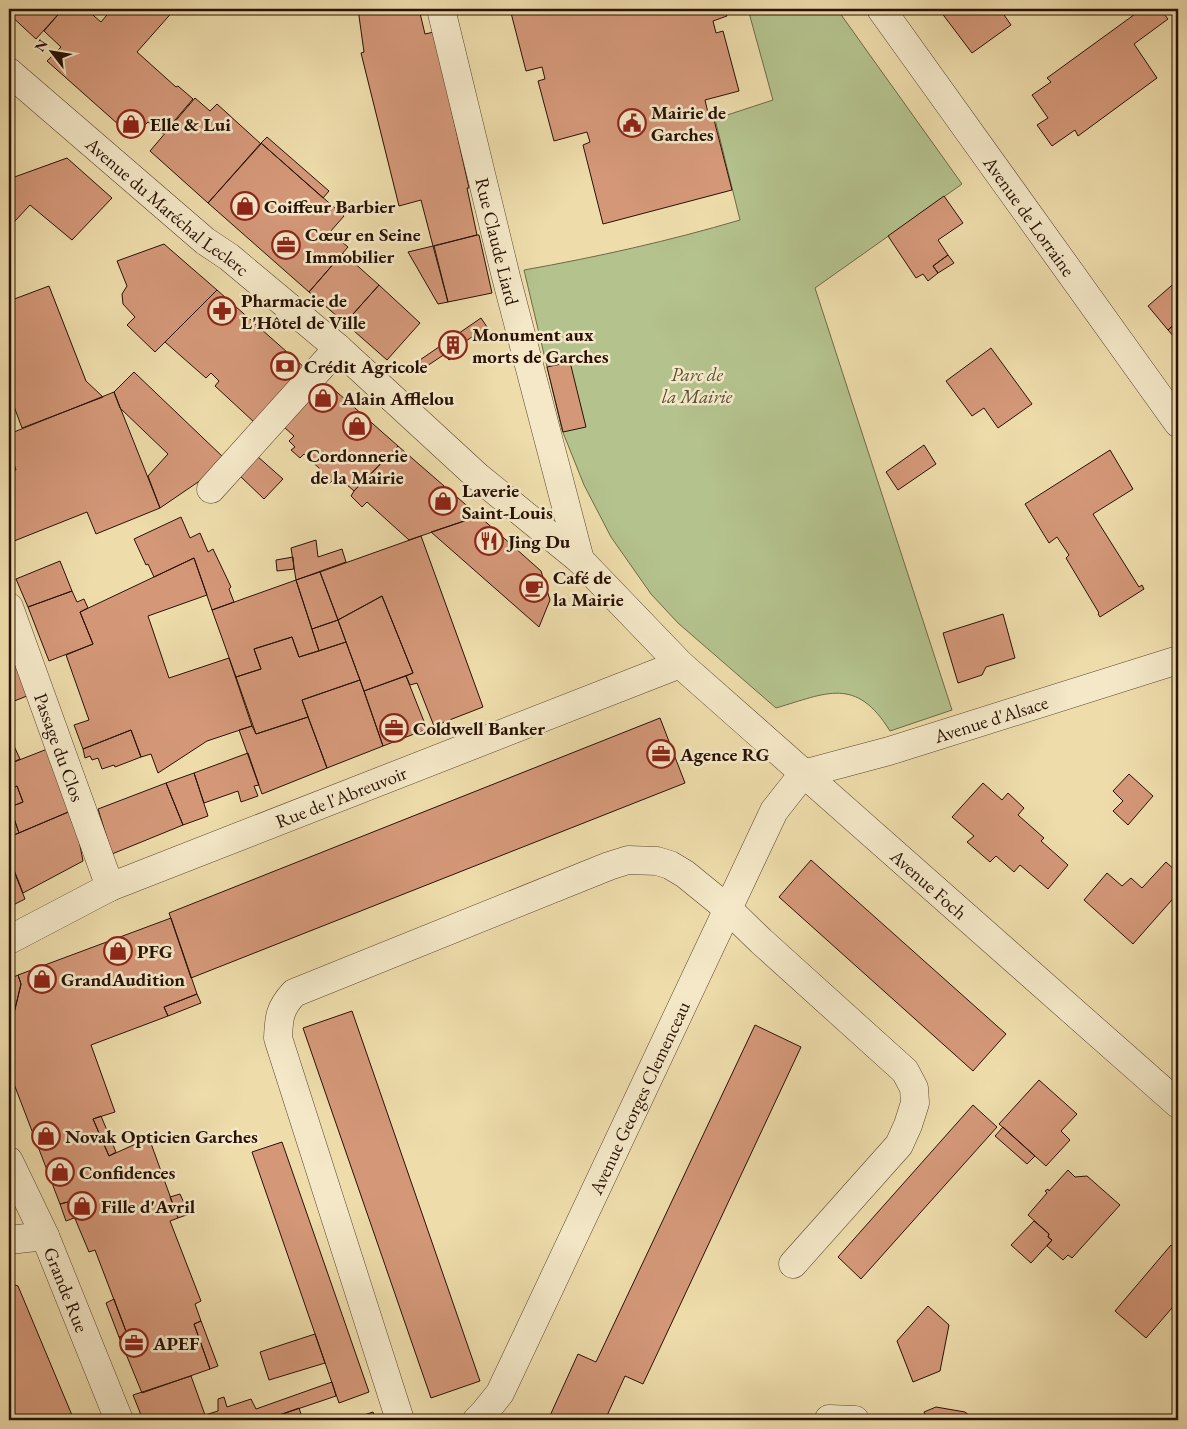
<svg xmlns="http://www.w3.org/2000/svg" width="1187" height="1429" font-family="'EB Garamond',serif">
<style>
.park{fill:#b4c28d;stroke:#6e6a48}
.building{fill:#d49879;stroke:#281104}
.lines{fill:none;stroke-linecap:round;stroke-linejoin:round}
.minor-casing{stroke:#5a442e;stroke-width:29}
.minor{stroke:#f4e8c8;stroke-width:28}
.labels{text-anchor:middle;stroke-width:5;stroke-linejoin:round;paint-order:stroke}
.poi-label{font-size:19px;font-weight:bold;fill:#281104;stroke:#f4e8c8;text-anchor:start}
.street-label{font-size:19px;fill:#281104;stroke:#f4e8c8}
.park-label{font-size:19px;font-style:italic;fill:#594f34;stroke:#f4e8c8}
</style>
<rect width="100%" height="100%" fill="#eedcab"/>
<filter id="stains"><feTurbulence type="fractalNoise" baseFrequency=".004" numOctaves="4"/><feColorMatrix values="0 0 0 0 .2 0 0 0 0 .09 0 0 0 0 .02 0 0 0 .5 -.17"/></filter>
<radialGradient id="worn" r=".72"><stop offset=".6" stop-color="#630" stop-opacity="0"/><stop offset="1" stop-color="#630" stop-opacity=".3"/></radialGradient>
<path class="park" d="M748,9H837L962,184L815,288L952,710L890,731C856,676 827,693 776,708L678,623L651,594L611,537L584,485L562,430L524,270C597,257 669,241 740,220L715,119L773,100Z"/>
<path class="building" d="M9,9H63L36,39L9,14Z
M63,9H86L101,22L112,9H175L137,52L176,87L178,86L193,99L163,134L148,122L145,125L131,112L119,125L47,61L61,47L44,31Z
M358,9H419L425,34L434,32L469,188H467L477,235L433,246L421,200L399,206L361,53L364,52Z
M510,9H725L727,16L713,21L716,33L723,31L739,91L705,100L708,113L712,112L732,190L603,224L583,145L590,142L587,132L554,141L538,81L545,79L542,67L526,71Z
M945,9H1000L1011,25L972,53L941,12Z
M1142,9H1160L1168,19L1134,44L1157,78L1078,136L1075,130L1052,146L1037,125L1048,118L1032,95L1051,82L1047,78Z
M195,98L210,111L217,104L261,144L208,203L150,151Z
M131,112L145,125L134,137L119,125Z
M267,137L329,191L323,198L261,143Z
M261,143L344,216L330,232L348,247L309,292L208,203Z
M67,158L112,198L72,240L30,205L14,222L9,212V179Z
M944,196L963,223L938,240L948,255L933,266L938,273L928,281L923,274L916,278L888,236Z
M477,235H479L492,293L448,302L434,246Z
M164,244L217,290L155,352L127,325L135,317L123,304L122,294L127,286L117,261Z
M433,246L448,302L438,304L408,252Z
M343,253L379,285L345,323L309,292Z
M948,255L954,263L938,273L933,266Z
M1178,280V325L1176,323L1168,330L1148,306Z
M379,285L420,323L387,360L345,323Z
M49,286L86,381L103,397L22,428L9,393V301Z
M217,290L305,368L255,423L215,386L219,381L211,373L206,378L165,342Z
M481,318L487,327L463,343L466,348L449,360L445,354L421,370L417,362Z
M1176,323L1178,325V336L1175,338L1168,330Z
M991,348L1032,404L998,428L984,408L972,416L946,381Z
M570,362L586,427L563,432L547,367Z
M134,372L224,458L204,478L160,508L148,476L168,454L120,408L114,392Z
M315,386H330L398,446L354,491L337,476L329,484L316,473L320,469L304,454L300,458L291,450L295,447L289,441L294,436L284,427Z
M114,392L160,508L96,534L87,512L9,543V473L16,470L9,448V434Z
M924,445L936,464L898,490L886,472Z
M398,446L451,492L479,516L409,540L367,502L362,507L351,496L354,491Z
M1110,450L1133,489L1093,514L1139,587L1142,585L1144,589L1100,617L1098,614L1099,613L1066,558L1069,555L1057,537L1049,543L1025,504Z
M257,456L283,479L264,499L239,475Z
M479,516L541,571L550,600L539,627L431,532Z
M181,517L190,538L200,533L208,552L213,549L231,587L229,589L234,602L212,610L194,558L154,577L148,564L146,565L134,539Z
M421,536L483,707L434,726L417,683L410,685L406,676L413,673L382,596L338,620L320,572Z
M316,540L318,557L342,549L346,562L296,580L291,548Z
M293,557L294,569L277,571L276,560Z
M194,558L207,595L148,616L169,678L229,658L252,726L207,741L158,773L151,754L141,757L131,730L83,749L74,725L89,720L66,655L93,644L80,612Z
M60,561L72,591L28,607L16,579Z
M320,572L338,620L312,629L296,580Z
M296,580L319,651L299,657L292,637L254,649L261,669L236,677L212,610Z
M72,591L77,602L84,599L88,608L80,612L93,644L49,661L28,607Z
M382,596L413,673L364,691L338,620Z
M1003,614L1015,658L986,667L982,675L958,683L943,633Z
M338,620L346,642L319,651L312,629Z
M9,636L23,664L9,669Z
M292,637L299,657L346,642L360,680L302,700L308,717L256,734L236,677L261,669L254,649Z
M16,666L27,696L9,703V669Z
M406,676L427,729L383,746L364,691Z
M360,680L383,746L327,768L302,700Z
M308,717L327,768L262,794L239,730L252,726L256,734Z
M660,718L685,783L191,978L169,913Z
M131,730L141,757L115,767L114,765L102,769L98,758L92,760L90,756L85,758L83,749Z
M14,746L20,759L9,764V748Z
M55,746L73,810L19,833L10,807L23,802L17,786L9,790V764Z
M248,753L259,785L254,786L258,796L241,802L238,791L204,803L194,773Z
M194,773L208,816L183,825L166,783Z
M1129,774L1153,796L1128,825L1113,811L1123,801L1113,791Z
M166,783L183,825L112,854L98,809Z
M983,783L1002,800L1008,793L1024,808L1018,815L1044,838L1041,841L1068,865L1048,889L1020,865L1014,872L996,856L990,862L967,842L974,836L952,817Z
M17,786L23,802L10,807L9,790Z
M9,804L19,833L9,837Z
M73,810L83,861L23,893L9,857V837Z
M811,860L1006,1034L973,1071L779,897Z
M10,861L25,899L9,907V862Z
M1166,862L1178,873V893L1133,944L1084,900L1107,873L1122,886L1131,878L1142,888Z
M171,918L197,994L164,1007L168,1016L91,1045L115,1112L93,1119L109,1156L149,1138L178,1218L170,1221L201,1301L195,1304L201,1321L194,1324L210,1369L142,1393L119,1337L127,1334L95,1250L89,1252L68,1202L60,1204L9,1071V1034L21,984L18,975Z
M18,975L21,984L9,1034V984L10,979Z
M197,994L201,1003L168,1016L164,1007Z
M352,1011L480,1381L431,1398L303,1028Z
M755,1025L801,1047L643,1384L625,1376L605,1420H548L578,1354L596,1362Z
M1039,1080L1077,1114L1061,1131L1070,1140L1046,1166L999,1124Z
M973,1105L997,1127L861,1279L838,1257Z
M101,1116L116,1152L109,1156L93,1119Z
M1003,1127L1035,1156L1027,1164L995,1136Z
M282,1142L369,1392L339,1403L252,1152Z
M1068,1170L1075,1177L1087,1176L1120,1205L1072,1258L1068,1255L1063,1260L1047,1246L1052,1240L1048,1237L1049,1234L1028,1215L1047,1193L1045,1191L1048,1189L1049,1191Z
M180,1194L189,1214L178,1218L170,1197Z
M68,1202L74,1218L66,1221L60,1204Z
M1034,1221L1049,1234L1048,1237L1052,1240L1031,1263L1011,1245Z
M1178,1240V1301L1146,1338L1115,1311L1171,1245L1172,1246Z
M9,1283L18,1286L74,1420H9Z
M114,1299L127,1334L119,1337L106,1303Z
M928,1306L949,1325L940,1371L913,1382L897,1341Z
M201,1321L218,1366L210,1369L194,1324Z
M315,1334L325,1363L269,1380L260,1352Z
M191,1376L205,1415L218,1411V1399L224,1397L227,1407L251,1399L256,1409L332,1382L336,1396L265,1420H143L133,1395Z
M936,1407L965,1412L975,1420H928L924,1412Z
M299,1408L303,1420H265Z
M373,1412L376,1420H349Z"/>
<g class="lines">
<defs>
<g id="minor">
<path id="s1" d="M441,9L506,277L580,560"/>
<path id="s2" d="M881,9L1178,423"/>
<path id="s3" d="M9,72L205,241L229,257L338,348L477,476L580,560L680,664L1178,1104"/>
<path d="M211,489L338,348"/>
<path id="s4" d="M9,607L110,887"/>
<path id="s5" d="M803,774L889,751L1178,660"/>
<path id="s6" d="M9,940L110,887L680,664"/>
<path id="s7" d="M9,1161L45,1236L119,1420"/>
<path d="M9,1240L45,1236"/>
<path d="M829,1419L855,1420"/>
<path d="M400,1420L278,1038C279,1018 279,1009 294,993L609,866L628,860L657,861L670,865L685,874L728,909L761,941L905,1071L914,1088L915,1103L908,1125L899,1145L793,1264"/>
<path id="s8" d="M477,1420L484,1413L500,1393L774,811L803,774"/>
</g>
</defs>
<use href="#minor" class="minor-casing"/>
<use href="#minor" class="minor"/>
</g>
<defs>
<symbol id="civic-ring" viewBox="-11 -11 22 22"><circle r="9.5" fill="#f4e8c8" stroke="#8f2418" stroke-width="1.5"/><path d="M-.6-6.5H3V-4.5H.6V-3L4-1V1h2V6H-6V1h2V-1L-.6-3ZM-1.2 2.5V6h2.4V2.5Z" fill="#8f2418"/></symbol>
<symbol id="shop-ring" viewBox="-11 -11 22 22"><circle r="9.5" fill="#f4e8c8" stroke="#8f2418" stroke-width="1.5"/><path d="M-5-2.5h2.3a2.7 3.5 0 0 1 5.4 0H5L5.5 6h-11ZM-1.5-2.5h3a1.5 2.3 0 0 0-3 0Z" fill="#8f2418"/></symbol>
<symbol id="office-ring" viewBox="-11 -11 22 22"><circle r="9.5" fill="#f4e8c8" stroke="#8f2418" stroke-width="1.5"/><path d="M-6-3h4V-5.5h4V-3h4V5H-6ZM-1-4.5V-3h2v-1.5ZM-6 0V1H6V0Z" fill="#8f2418"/></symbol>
<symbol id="pharmacy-ring" viewBox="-11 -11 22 22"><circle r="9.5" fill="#f4e8c8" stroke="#8f2418" stroke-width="1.5"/><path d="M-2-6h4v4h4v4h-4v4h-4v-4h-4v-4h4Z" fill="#8f2418"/></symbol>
<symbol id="building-ring" viewBox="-11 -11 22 22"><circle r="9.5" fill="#f4e8c8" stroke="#8f2418" stroke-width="1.5"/><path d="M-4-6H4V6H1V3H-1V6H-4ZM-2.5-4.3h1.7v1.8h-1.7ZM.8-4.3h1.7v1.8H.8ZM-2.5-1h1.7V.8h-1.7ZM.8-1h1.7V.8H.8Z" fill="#8f2418"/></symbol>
<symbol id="bank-ring" viewBox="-11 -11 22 22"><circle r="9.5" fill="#f4e8c8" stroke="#8f2418" stroke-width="1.5"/><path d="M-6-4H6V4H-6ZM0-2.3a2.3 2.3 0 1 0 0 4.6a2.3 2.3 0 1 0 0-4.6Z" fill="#8f2418"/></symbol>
<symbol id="restaurant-ring" viewBox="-11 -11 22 22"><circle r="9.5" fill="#f4e8c8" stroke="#8f2418" stroke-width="1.5"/><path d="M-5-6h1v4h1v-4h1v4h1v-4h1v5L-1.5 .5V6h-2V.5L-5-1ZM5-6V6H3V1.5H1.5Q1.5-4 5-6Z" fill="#8f2418"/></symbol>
<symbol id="cafe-ring" viewBox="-11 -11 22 22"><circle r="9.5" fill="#f4e8c8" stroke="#8f2418" stroke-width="1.5"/><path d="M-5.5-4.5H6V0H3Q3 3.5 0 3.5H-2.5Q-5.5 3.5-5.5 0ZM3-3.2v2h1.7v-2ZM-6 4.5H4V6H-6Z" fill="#8f2418"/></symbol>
</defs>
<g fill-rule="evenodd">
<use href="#civic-ring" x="616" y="107" width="32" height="32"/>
<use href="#shop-ring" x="115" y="108" width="32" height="32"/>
<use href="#shop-ring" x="229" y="190" width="32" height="32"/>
<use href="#office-ring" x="270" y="229" width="32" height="32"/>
<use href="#pharmacy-ring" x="206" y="295" width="32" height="32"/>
<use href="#building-ring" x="437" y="329" width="32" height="32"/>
<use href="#bank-ring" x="269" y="350" width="32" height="32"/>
<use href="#shop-ring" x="307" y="382" width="32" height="32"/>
<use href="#shop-ring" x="341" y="410" width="32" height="32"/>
<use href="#shop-ring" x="427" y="485" width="32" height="32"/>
<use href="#restaurant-ring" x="473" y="525" width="32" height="32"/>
<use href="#cafe-ring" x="518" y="572" width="32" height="32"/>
<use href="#office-ring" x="378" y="712" width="32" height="32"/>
<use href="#office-ring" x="645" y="738" width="32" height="32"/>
<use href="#shop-ring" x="102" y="935" width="32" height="32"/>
<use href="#shop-ring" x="26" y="963" width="32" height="32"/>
<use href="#shop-ring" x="30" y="1120" width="32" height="32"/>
<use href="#shop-ring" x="44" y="1156" width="32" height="32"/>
<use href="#shop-ring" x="66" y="1190" width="32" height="32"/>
<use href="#office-ring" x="118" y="1327" width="32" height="32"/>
</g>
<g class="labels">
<g class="poi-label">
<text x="651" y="119">Mairie de<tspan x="651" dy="22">Garches</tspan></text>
<text x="150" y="131">Elle &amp; Lui</text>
<text x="264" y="213">Coiffeur Barbier</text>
<text x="305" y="241">Cœur en Seine<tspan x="305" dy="22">Immobilier</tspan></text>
<text x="241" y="307">Pharmacie de<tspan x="241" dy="22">L'Hôtel de Ville</tspan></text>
<text x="472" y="341">Monument aux<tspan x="472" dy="22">morts de Garches</tspan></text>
<text x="304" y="373">Crédit Agricole</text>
<text x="342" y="405">Alain Afflelou</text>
<text x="357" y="462" text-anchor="middle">Cordonnerie<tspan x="357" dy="22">de la Mairie</tspan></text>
<text x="462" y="497">Laverie<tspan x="462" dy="22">Saint-Louis</tspan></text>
<text x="508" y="548">Jing Du</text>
<text x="553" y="584">Café de<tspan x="553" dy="22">la Mairie</tspan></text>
<text x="413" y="735">Coldwell Banker</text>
<text x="680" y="761">Agence RG</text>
<text x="137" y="958">PFG</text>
<text x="61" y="986">GrandAudition</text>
<text x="65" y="1143">Novak Opticien Garches</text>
<text x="79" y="1179">Confidences</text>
<text x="101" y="1213">Fille d'Avril</text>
<text x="153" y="1350">APEF</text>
</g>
<g class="street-label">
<text dy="7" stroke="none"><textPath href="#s3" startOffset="208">Avenue du Maréchal Leclerc</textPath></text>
<text dy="7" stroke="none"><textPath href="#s2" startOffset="255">Avenue de Lorraine</textPath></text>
<text dy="7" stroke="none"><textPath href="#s1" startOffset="239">Rue Claude Liard</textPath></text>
<text dy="7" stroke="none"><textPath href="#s5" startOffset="196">Avenue d'Alsace</textPath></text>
<text dy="7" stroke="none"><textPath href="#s4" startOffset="149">Passage du Clos</textPath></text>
<text dy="7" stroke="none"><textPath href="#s6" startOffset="362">Rue de l'Abreuvoir</textPath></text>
<text dy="7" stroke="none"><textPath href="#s3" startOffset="1228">Avenue Foch</textPath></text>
<text dy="7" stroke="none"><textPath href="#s8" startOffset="362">Avenue Georges Clemenceau</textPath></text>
<text dy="7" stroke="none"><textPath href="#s7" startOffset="141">Grande Rue</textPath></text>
</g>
<g class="park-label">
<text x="697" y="381">Parc de<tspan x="697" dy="22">la Mairie</tspan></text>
</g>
</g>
<rect width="1187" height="1429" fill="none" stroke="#eedcab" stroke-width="30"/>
<rect x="10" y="10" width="1167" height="1409" fill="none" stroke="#281104" stroke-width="2.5"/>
<rect x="15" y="15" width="1157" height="1399" fill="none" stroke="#281104"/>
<g transform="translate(52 52) rotate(301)" stroke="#f4e8c8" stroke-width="4" paint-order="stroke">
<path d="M0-4L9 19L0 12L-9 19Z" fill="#281104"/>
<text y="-8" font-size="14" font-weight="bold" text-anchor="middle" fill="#281104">N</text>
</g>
<rect width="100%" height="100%" filter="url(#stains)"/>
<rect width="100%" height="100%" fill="url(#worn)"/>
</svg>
